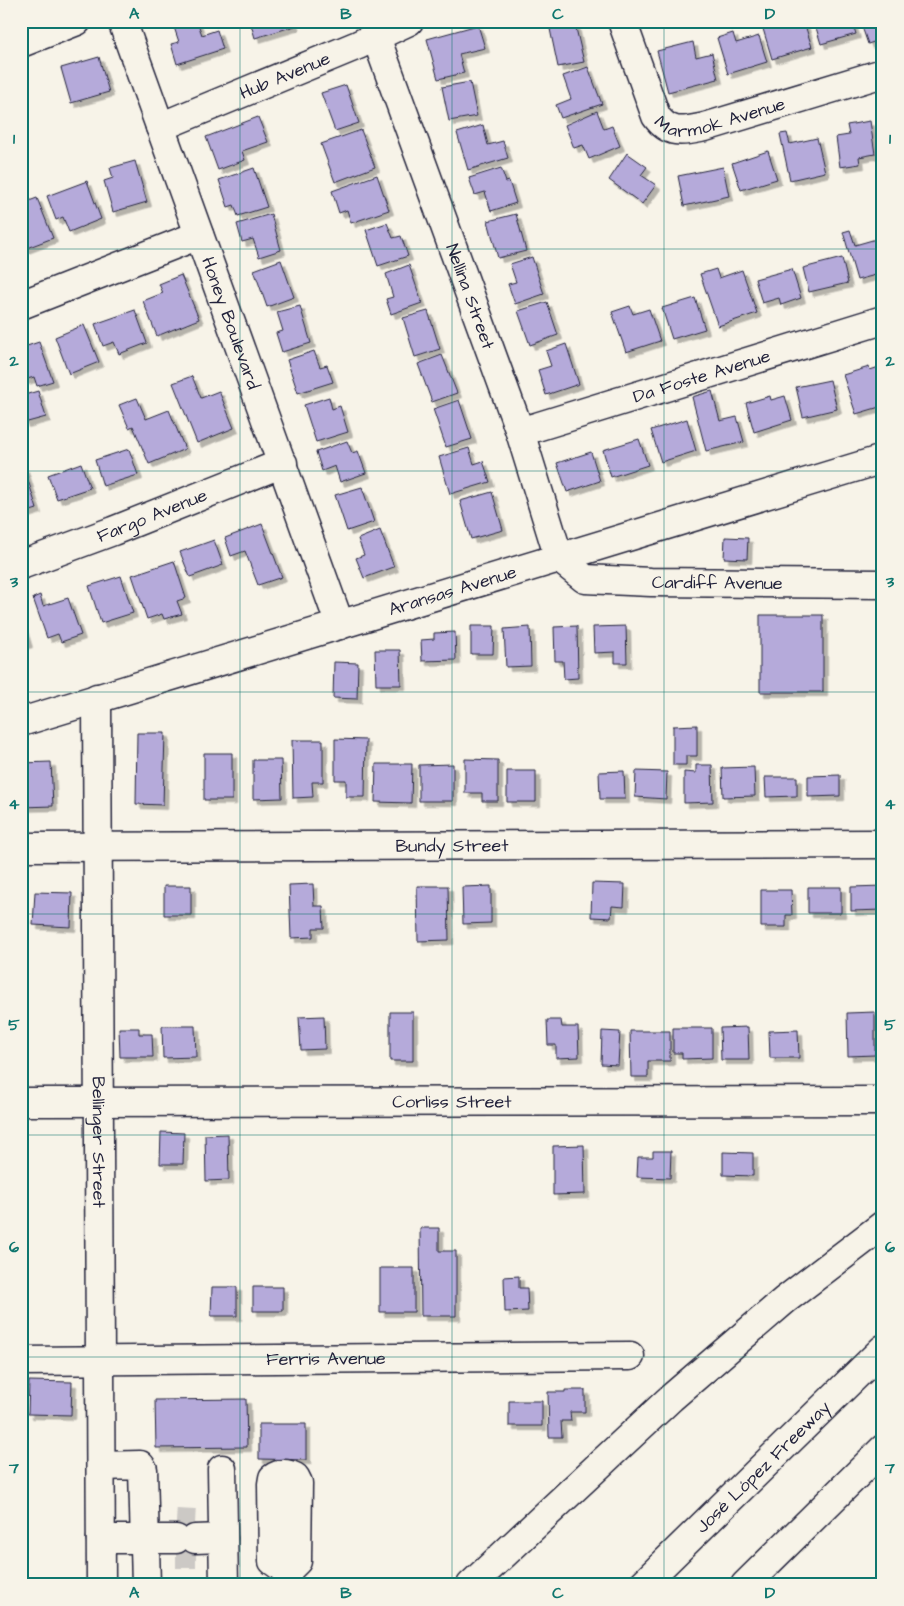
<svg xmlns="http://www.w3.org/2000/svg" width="904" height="1606" font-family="'Architects Daughter',sans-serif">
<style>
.building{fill:#b5aada;stroke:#22223b;filter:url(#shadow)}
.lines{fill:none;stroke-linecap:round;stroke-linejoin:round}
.minor-tunnel{stroke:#ccc9c5;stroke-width:28;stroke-dasharray:28 14;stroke-linecap:butt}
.minor-casing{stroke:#22223b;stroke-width:31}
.highway-casing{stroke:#22223b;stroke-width:31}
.minor{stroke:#f7f3e8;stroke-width:28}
.highway{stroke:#f7f3e8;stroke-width:28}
.grid{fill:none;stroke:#0f766e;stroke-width:1;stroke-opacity:0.55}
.labels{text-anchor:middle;stroke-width:4.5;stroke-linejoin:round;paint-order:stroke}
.street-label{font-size:18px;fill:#22223b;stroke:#f7f3e8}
.neatline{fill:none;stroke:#0f766e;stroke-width:2}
.grid-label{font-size:16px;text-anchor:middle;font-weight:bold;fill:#0f766e}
</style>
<defs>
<filter id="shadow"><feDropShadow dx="4.5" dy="4.5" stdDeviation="0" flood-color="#0004"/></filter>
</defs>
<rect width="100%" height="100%" fill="#f7f3e8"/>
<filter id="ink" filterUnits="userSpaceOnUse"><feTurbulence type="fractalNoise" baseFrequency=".02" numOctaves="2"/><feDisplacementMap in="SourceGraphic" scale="10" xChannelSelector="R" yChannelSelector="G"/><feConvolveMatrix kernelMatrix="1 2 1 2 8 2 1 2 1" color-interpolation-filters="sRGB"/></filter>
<g filter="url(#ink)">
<path class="building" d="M183,21H197L202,35L217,30L223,49L177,64L171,44L179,42L173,24Z
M250,21H293L295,26L255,38Z
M764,21H777L779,29L804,22L812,47L772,59L761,22Z
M814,21H852L856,34L821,44Z
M860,21H883V28L879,29L882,39L868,44Z
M575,24L584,62L558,67L550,29Z
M478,25L485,48L459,54L464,73L438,79L427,39Z
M733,33L736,43L759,36L767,62L728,74L717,38Z
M693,42L696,57L712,53L718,79L668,92L657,51Z
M99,57L109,92L71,103L61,68Z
M588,67L602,104L561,118L556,105L571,99L563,76Z
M470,82L477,116L449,121L442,87Z
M346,85L359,123L335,131L321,93Z
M597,111L604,129L612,126L620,146L589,159L583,145L574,148L565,125Z
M258,117L268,142L242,151L245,160L218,170L206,137Z
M870,121L875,154L859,157L860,164L840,167L836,137L849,135L847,125Z
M483,125L488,145L503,141L508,158L468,170L457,133Z
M361,130L375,167L335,182L321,144Z
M787,133L790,144L817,138L825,172L790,180L780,134Z
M768,151L777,179L741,190L732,163Z
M627,153L647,167L641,175L656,185L642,204L609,180Z
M135,161L147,202L113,212L104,181L113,178L110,168Z
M723,167L729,196L684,206L678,176Z
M254,168L267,207L238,216L234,205L228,207L219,180Z
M501,168L506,182L509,181L516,203L491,211L485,192L475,195L469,178Z
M377,175L389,210L351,223L347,210L339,213L332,191Z
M87,181L101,219L69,232L63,217L56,220L47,196Z
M37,198L53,238L24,249L21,242V204Z
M271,214L281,250L259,257L253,239L242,242L237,224Z
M516,214L526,251L498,258L488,221Z
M387,223L393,238L401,236L408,256L378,266L366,230Z
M850,230L855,245L883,237V273L857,280L843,232Z
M532,257L544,294L515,304L508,284L516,282L510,264Z
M842,258L848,283L809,292L803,268Z
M281,260L294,297L267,307L254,270Z
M409,265L422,303L391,314L386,299L393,297L386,274Z
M716,269L719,278L742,270L757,313L718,326L700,274Z
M792,269L801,298L781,305L779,298L762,303L755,279Z
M181,275L199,319L157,336L143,301L163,293L159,284Z
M695,298L705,329L672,339L662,308Z
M547,302L558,335L530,345L518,311Z
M300,306L311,343L282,352L276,333L283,331L277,312Z
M630,306L633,314L649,309L660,341L626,352L612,312Z
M135,310L147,343L119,354L114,342L103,346L95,324Z
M428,311L440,349L415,357L403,318Z
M84,325L99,362L69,374L55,337Z
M39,342L53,381L37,386L34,377L21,381V354L23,353L21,348Z
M566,344L579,384L546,395L538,370L551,366L546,351Z
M314,351L320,367L327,365L333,382L298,393L287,360Z
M442,355L457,393L432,402L418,364Z
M882,366L883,406L856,414L843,375L869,367L870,370Z
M192,376L201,398L219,391L234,428L197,443L173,383Z
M830,380L837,409L803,417L796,387Z
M38,391L46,417L24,423L21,414V396Z
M712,391L720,421L737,417L744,442L706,451L692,397Z
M770,396L771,400L785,396L792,420L754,432L746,403Z
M329,397L332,409L340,406L348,432L316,442L304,405Z
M137,398L146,419L169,410L185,449L149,464L133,426L129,428L119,405Z
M459,400L472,439L446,447L433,409Z
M687,419L696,451L661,462L651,430Z
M639,439L648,465L611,477L603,450Z
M347,441L352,453L358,451L366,473L340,482L335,466L322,471L316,452Z
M469,448L474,464L483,461L490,482L450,494L439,457Z
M129,449L138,475L103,486L95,460Z
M591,452L600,481L567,492L557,463Z
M81,463L90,488L57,499L48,475Z
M24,467L37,509L21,514V468Z
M362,487L374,522L347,531L335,495Z
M492,492L503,530L471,539L460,501Z
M262,524L282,577L258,585L245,551L231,556L225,538Z
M380,530L394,567L364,578L356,558L364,555L358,539Z
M725,537L748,538L747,559L724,558Z
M214,540L223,565L190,577L180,552Z
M174,561L186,598L177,601L182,614L164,619L162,614L147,619L132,575Z
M121,576L133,613L101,623L89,586Z
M40,595L43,606L68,598L81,635L61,642L58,634L47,638L33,598Z
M760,615H823V692H760Z
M21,620L28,643L21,645Z
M471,626H494L493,654H471Z
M577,626L578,678L564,679L563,661H555L554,627Z
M626,626L627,663H615V652L594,653L593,627Z
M530,627L531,666L506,667L504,629Z
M455,632L456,660L422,661L421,640L434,639V633Z
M375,650H400L401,685H376Z
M334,662L358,663L357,699L333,698Z
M697,725V756H686V765H673V726Z
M137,733H165L163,805L136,804Z
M335,739L366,740L365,797H346V780H335Z
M292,740H323V782H312L313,797L293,798Z
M204,753H232V800H204Z
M465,759L498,760V801H482V793H465Z
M253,760H281L282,798L253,799Z
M51,762L53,806L21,807V763Z
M376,764H412L411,803L375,802Z
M453,764V801H419V765Z
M696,765H712L713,802L684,803V772L696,773Z
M754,767L755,796L723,797L722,768Z
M507,771H536V802H507Z
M624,771L625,799H600L599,772Z
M636,771L667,772L666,799L635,797Z
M840,775V796L808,797V776Z
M765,777H797V796L766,797Z
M592,883L625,884L624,907L612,906L611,918L591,917Z
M313,884L314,906H323L324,928H313V937L291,938L289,885Z
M164,886H191V915H164Z
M417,886H448L449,940L418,941Z
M491,886V923L463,924L462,887Z
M883,886V910L851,911V887Z
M808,887H841V913H808Z
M761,890H791L792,915H786V927H761Z
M35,892L72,893L71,927L33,925Z
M390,1012H413V1061H390Z
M875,1012V1055L848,1056L847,1013Z
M324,1016L325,1049L301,1050L299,1017Z
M547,1020H561L562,1027H578L579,1057L556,1058V1045H548Z
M162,1026H195L196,1057L163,1058Z
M748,1027L749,1060H721L720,1028Z
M119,1028H139V1034H152L153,1057H120Z
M673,1028H712V1058L682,1059V1053H673Z
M798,1030L799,1058H770L769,1031Z
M602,1031L620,1032L618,1065L601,1064Z
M630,1031H670V1061H648V1077H631Z
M161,1132L184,1133L183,1164H160Z
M228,1134L229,1180L206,1181L205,1135Z
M584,1145L585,1194L553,1195V1146Z
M653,1151H671L670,1178L637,1177L638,1157H653Z
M723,1152L753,1153V1176L723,1175Z
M420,1228H439V1251H456V1316H421Z
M380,1268H414V1312H380Z
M519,1276V1288H527L528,1311L505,1312L504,1277Z
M212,1287H237V1316H211Z
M253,1287H283V1311H253Z
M29,1381L72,1382L71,1415L28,1414Z
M565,1390H585V1412H570L571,1421H561L562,1437H549L548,1392H565Z
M246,1399L247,1447L156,1448L155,1400Z
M509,1401H542V1426H509Z
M259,1424H306V1460L259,1459Z"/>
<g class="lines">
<path class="minor-tunnel" d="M176,1523L195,1524
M176,1554H196"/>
<defs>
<g id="minor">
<path id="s1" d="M122,21L340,625"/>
<path id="s2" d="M622,21L656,116C670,136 685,131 705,127L883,73"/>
<path id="s3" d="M376,37L520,432L559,558L585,579L651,582L883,584"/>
<path d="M21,43L77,21"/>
<path id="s4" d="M160,127L358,45L409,21"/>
<path d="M21,305L199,235"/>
<path id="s5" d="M520,432L883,320"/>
<path id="s6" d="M21,565L113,531L283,463"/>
<path id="s7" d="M97,698L101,1585"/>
<path id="s8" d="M21,722L883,459"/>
<path id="s9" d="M21,847L883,844"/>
<path id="s10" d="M21,1102L883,1101"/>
<path id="s11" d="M21,1361L630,1356"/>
<path d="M101,1466L140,1465L143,1469L146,1585"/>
<path d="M222,1469L224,1585"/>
<path d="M101,1539H176"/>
<path d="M195,1539L223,1538"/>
<path d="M287,1571L273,1561L272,1484L273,1478C281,1472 287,1473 295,1477L298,1483L297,1561L287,1571V1585"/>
</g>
<g id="highway">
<path d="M471,1585L671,1398L785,1300L883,1225"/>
<path id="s12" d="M642,1585L883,1349"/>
<path d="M745,1585L883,1449"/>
</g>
</defs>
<use href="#minor" class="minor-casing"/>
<use href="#highway" class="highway-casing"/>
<use href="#minor" class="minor"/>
<use href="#highway" class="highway"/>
</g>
</g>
<path class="grid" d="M240,21V1585M452,21V1585M664,21V1585M21,249H883M21,471H883M21,692H883M21,914H883M21,1135H883M21,1357H883"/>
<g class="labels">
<g class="street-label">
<text dy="6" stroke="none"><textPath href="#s4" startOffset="135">Hub Avenue</textPath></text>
<text dy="6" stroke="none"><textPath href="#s2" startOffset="171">Marmok Avenue</textPath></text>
<text dy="6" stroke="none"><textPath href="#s3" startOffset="276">Nellina Street</textPath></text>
<text dy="6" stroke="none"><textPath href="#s1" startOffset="321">Honey Boulevard</textPath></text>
<text dy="6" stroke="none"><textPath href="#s5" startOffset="190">Da Foste Avenue</textPath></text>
<text dy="6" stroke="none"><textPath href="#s6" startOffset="140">Fargo Avenue</textPath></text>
<text dy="6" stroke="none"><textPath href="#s3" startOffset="718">Cardiff Avenue</textPath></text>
<text dy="6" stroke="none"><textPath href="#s8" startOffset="451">Aransas Avenue</textPath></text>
<text dy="6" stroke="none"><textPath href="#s9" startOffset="431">Bundy Street</textPath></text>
<text dy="6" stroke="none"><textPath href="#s10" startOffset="431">Corliss Street</textPath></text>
<text dy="6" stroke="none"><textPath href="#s7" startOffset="444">Bellinger Street</textPath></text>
<text dy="6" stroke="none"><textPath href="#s11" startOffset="305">Ferris Avenue</textPath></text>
<text dy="6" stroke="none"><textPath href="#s12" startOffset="169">José López Freeway</textPath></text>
</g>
</g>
<rect width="904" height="1606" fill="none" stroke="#f7f3e8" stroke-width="55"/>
<rect x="28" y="28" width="848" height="1550" class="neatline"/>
<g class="grid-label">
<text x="134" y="19">A</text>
<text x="346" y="19">B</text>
<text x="558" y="19">C</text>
<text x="770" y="19">D</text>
<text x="14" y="144">1</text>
<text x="890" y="144">1</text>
<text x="14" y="366">2</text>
<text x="890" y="366">2</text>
<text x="14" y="587">3</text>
<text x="890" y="587">3</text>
<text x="14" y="809">4</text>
<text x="890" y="809">4</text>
<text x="14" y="1030">5</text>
<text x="890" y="1030">5</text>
<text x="14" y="1252">6</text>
<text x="890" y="1252">6</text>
<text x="14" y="1473">7</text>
<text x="890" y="1473">7</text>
<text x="134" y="1598">A</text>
<text x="346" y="1598">B</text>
<text x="558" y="1598">C</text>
<text x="770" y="1598">D</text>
</g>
</svg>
